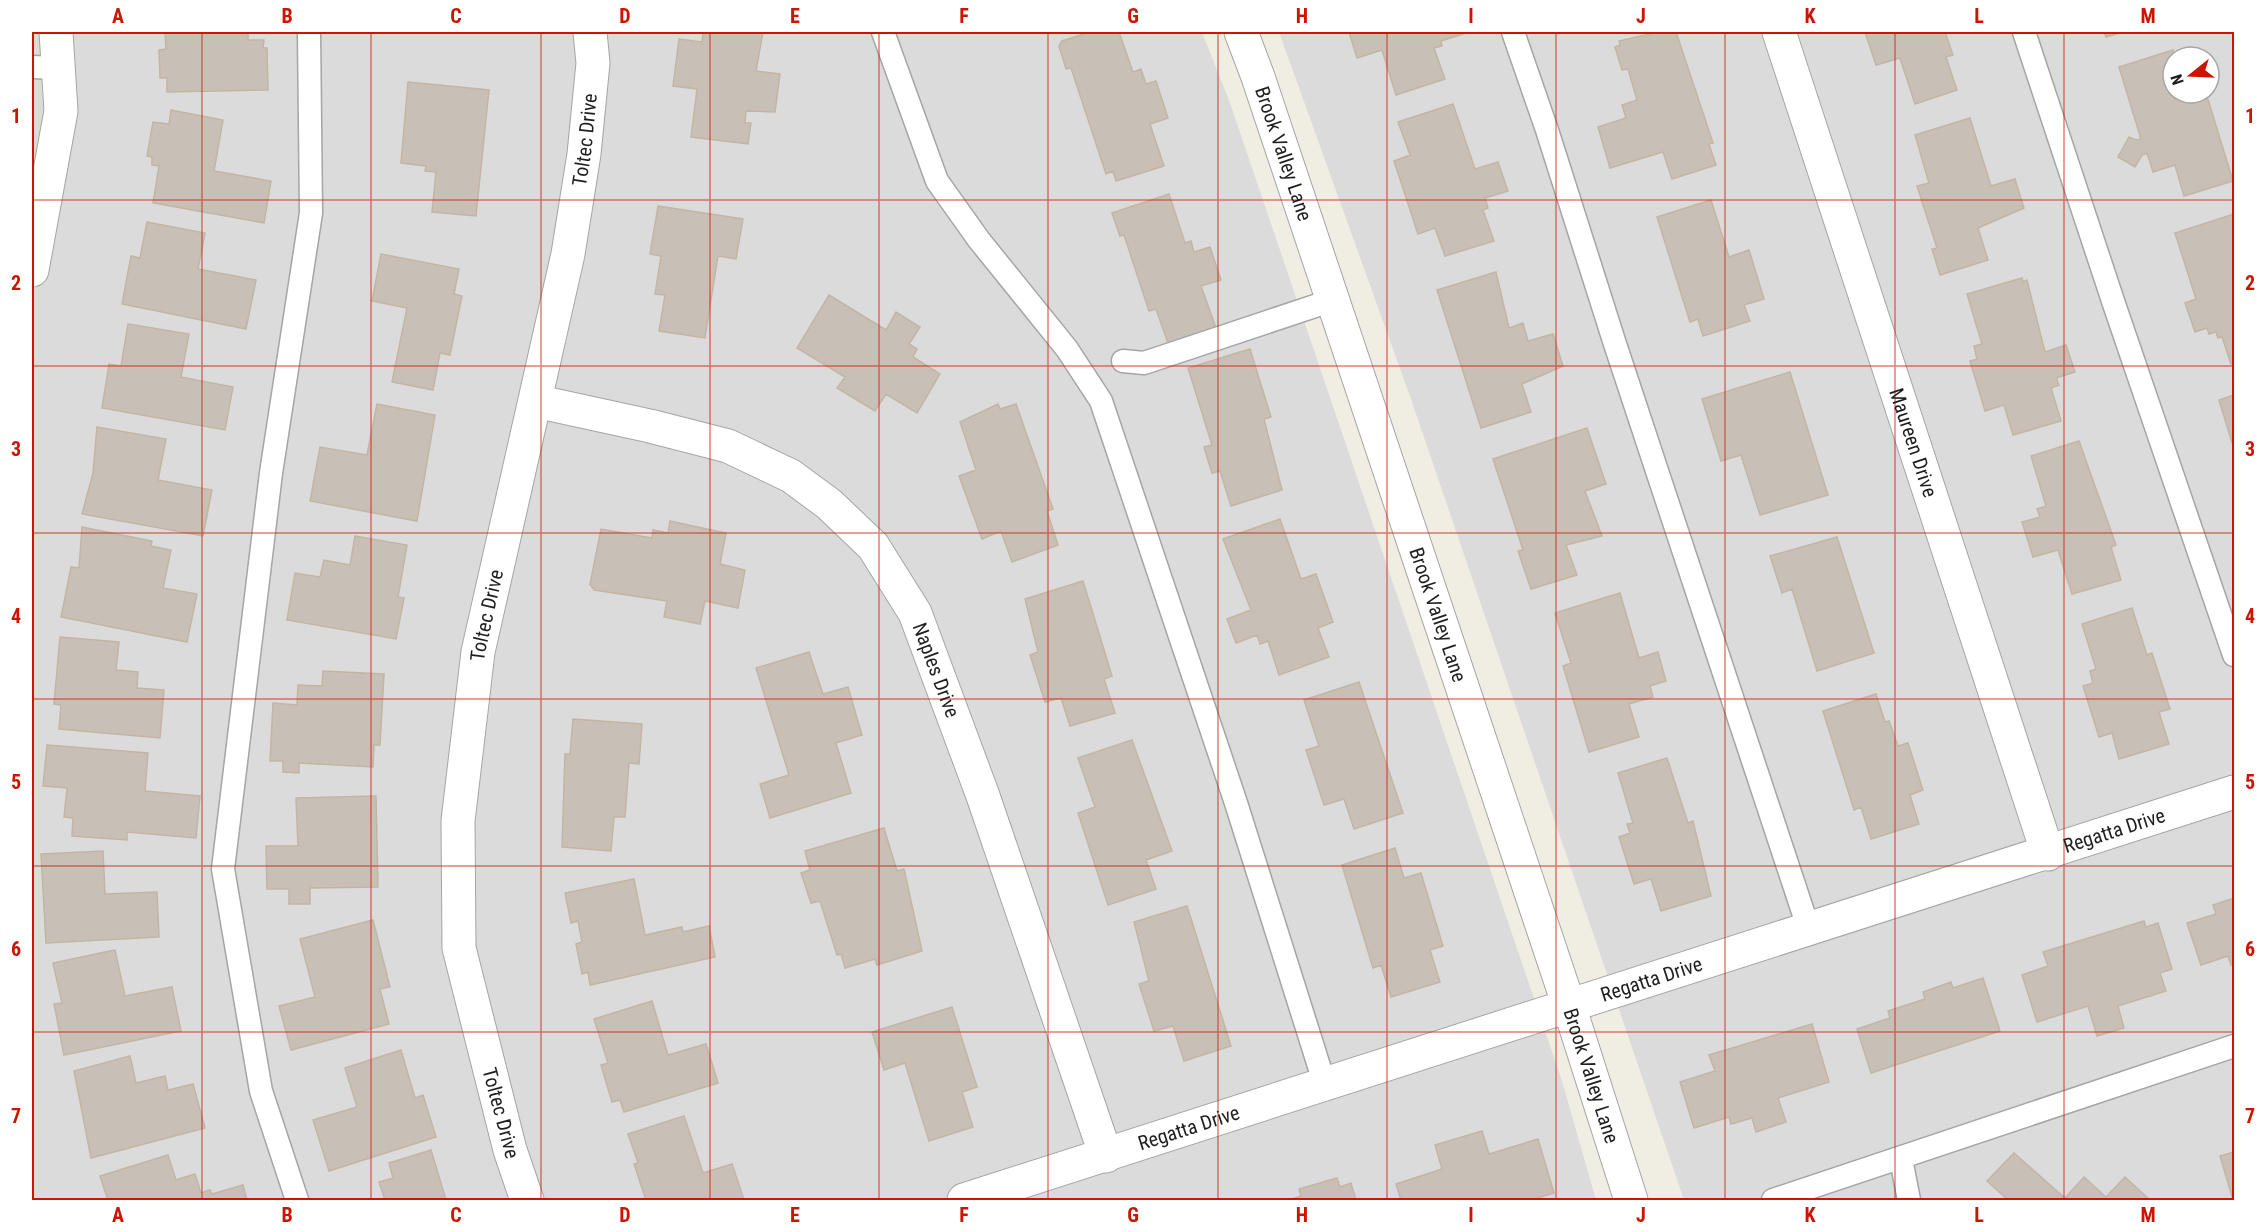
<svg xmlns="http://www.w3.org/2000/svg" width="2266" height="1232" font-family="'Roboto Condensed',sans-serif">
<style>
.residential{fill:#dcdbdb;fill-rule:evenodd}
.building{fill:#c8c0b6;stroke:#c3b5a4;stroke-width:1.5}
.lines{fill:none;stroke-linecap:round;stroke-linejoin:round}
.service-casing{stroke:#a5a5a5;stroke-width:25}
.minor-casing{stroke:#a5a5a5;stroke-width:35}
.tertiary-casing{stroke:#a5a5a5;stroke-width:35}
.service{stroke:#fff;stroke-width:22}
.minor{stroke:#fff;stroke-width:33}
.tertiary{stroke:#fff;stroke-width:33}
.grid{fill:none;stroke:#cc1500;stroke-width:1.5;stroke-opacity:0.55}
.labels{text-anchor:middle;stroke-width:6;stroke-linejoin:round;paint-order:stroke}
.street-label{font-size:20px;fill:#1e1e1e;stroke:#fff}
.neatline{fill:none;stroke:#cc1500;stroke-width:2}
.grid-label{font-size:20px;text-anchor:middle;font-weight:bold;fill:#cc1500}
</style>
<rect width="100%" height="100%" fill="#f0ede3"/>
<path class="residential" d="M32,32H1202L1230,103L1562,1081L1596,1200H32Z
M1279,32H2234V1200H1684L1412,402ZM2173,57H2209V93H2173Z"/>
<path class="building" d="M165,32H248V40H264L263,48H267L268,90L167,92V78H160L159,50L166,49Z
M703,32H763L756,71L780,74L775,112L746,111L745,123H751L748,144L691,137L697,89L673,86L679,39L702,42Z
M1090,32H1119L1133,72L1141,69L1146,84L1156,81L1168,118L1150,124L1164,166L1116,181L1113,171L1106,174L1071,68L1066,69L1059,46L1062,41Z
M1349,32H1469L1441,41L1442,46L1434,48L1445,79L1396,95L1382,50L1357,58Z
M1658,32H1676L1713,143L1709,144L1716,165L1672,179L1663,152L1610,168L1598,127L1626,118L1622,105L1637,100L1628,69L1622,70L1615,47L1620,45L1619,41Z
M1865,32H1945L1953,55L1946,57L1957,90L1915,104L1900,58L1876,65Z
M2104,32H2123L2106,37Z
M2173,50L2175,57H2173V93H2186L2187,97L2206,93L2233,181L2184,196L2175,165L2153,172L2147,153L2142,155L2135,167L2118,157L2129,137L2136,140L2141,139L2119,67Z
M408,82L489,90L476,216L432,212L436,172L425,171L426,166L401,163Z
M1453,104L1475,169L1498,162L1508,191L1485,198L1488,208L1483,210L1494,241L1445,256L1435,228L1418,234L1394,161L1410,155L1398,122Z
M171,110L223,120L214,171L271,181L264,223L153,203L159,166L152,165V157L147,156L153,122L169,124Z
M1970,118L1991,186L2015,179L2024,208L1978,228L1988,260L1940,275L1932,249L1937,248L1917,186L1929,183L1915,135Z
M1169,194L1185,243L1191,241L1194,252L1210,247L1221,280L1201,286L1216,328L1168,343L1156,309L1149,311L1124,235L1120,236L1112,213Z
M1711,200L1729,257L1749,250L1764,299L1744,305L1750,321L1703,336L1698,319L1690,322L1657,217Z
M658,206L743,219L736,259L718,256L705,338L659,331L665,295L655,294L661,256L650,254Z
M2234,214V363L2231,364L2222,337L2218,338L2216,332L2209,334L2207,328L2195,332L2185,303L2196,299L2175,233Z
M147,222L205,233L198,269L256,280L246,329L122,304L131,256L140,258Z
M381,254L459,269L454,294L462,296L450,355L440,353L433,390L392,382L407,308L372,301Z
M1496,272L1509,328L1523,323L1528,341L1553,334L1563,366L1522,384L1531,412L1481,428L1437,290Z
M2022,278L2023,282L2027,280L2045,352L2066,345L2075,372L2056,378L2059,385L2051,388L2061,421L2013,435L2004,405L1985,411L1970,361L1977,359L1974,346L1982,344L1967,294Z
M829,295L886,330L896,312L920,327L909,344L917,349L913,357L940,374L917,413L886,394L875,411L837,388L845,377L797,348Z
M128,324L189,334L181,377L233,387L225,430L102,408L109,364L121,366Z
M1250,349L1271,417L1264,419L1282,490L1231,506L1220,471L1212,473L1204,447L1212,445L1188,368Z
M1790,372L1828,495L1760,515L1741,455L1721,461L1702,399Z
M2234,395V449L2219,400Z
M377,404L435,415L417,521L310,501L320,447L367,455Z
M998,404L1000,409L1016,404L1053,509L1047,511L1058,545L1012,562L1001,531L982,539L959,476L976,470L960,422Z
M97,427L166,439L158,480L212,490L203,536L82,514L93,473Z
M1587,428L1606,484L1585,491L1602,536L1566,545L1577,575L1531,589L1518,551L1523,550L1493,459Z
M2079,441L2116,545L2111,547L2121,580L2072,594L2058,550L2033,557L2022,522L2040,517L2037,509L2046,506L2031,456Z
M1280,519L1301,579L1316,574L1333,622L1318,628L1329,657L1279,675L1268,641L1260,644L1257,635L1236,643L1227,619L1251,610L1223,539Z
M670,521L726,533L720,564L745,570L738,608L705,601L700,624L664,617L667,601L594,590L590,584L601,529L652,538L653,530L668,533Z
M82,527L152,541L151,546L171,550L163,588L197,594L187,642L61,617L71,567L79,568Z
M355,536L407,545L398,597L404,598L396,639L287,620L295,573L320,577L324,560L350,565Z
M1837,537L1874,653L1817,671L1792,589L1782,593L1770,556Z
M1083,581L1112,676L1104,679L1115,713L1070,726L1061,698L1045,702L1030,655L1038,652L1025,599Z
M1620,593L1639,658L1658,652L1666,681L1650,686L1653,697L1629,704L1639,737L1589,752L1563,666L1571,663L1555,613Z
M2132,608L2147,655L2152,653L2170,709L2159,712L2169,744L2119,759L2112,733L2099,737L2083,686L2093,683L2090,671L2096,669L2082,624Z
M60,637L119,642L116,670L138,672L137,688L164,690L160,738L59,729L61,705L54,704Z
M809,652L823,694L848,687L862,735L836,743L851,793L770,818L760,784L789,775L756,668Z
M323,671L384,674L380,745H374L373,767L299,763V773L283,772V761H270L273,703L297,705L298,685L322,686Z
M1359,682L1403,813L1354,829L1344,799L1324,805L1306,750L1319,746L1304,700Z
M1876,694L1885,722L1889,721L1898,746L1908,743L1923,790L1910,795L1919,824L1871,839L1861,807L1854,810L1823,711Z
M573,719L642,724L639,764L629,763L625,817H614L611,851L562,847L565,754H570Z
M1132,740L1172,851L1146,860L1156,889L1108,905L1078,813L1095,807L1078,758Z
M47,745L148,753L145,791L200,796L196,838L127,832V840L72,836L73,818L64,817L67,788L43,786Z
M1667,758L1688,823L1693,821L1711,896L1661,911L1651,879L1634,884L1619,837L1630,833L1627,824L1633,823L1618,773Z
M376,796L378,887L310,888V904H289V889H267L266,846H298L296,798Z
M884,828L897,871L904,869L922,951L877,965L875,959L845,968L841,954L837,955L820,901L811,903L801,873L810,870L805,851Z
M1395,848L1404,878L1421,873L1443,946L1430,950L1440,982L1391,997L1381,965L1373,968L1342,865Z
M103,851L105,894L157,892L159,937L46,943L41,854Z
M634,879L645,935L682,927L683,932L709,926L715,957L590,985L588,972L582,974L576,944L582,942L578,921L571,923L565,893Z
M2234,898V963L2231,965L2228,956L2201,965L2187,923L2216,914L2213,905Z
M1187,906L1231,1046L1184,1061L1173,1026L1154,1031L1139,984L1149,981L1134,922Z
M373,920L390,987L380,989L389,1024L291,1050L279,1006L315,997L300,939Z
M2144,921L2146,927L2158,923L2172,969L2160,973L2166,991L2118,1006L2124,1028L2097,1036L2088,1006L2037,1022L2022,975L2048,966L2043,952Z
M115,950L125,996L172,987L181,1031L64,1055L54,1004L62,1003L53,963Z
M1983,978L2000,1031L1871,1073L1857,1029L1890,1018L1888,1011L1925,999L1923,992L1951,982L1953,988Z
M652,1001L668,1055L706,1044L718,1083L624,1112L620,1100L612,1102L601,1065L608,1063L594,1019Z
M952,1007L977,1087L962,1092L973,1127L929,1141L905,1063L884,1070L872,1032Z
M1812,1024L1829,1082L1778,1098L1786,1122L1756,1132L1752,1118L1731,1124L1729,1117L1694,1128L1680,1082L1715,1071L1709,1055Z
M401,1050L415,1098L423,1095L436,1137L329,1171L313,1120L357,1107L345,1068Z
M130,1056L136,1083L165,1076L168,1090L193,1084L205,1128L91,1158L74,1071Z
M684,1116L703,1173L732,1164L744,1200H646L634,1164L638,1163L628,1134Z
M1482,1131L1489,1154L1538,1139L1554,1193L1531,1200H1401L1396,1184L1442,1169L1435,1145Z
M431,1150L446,1200H385L379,1182L393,1178L389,1163Z
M2234,1152V1200H2233L2220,1156Z
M2014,1153L2065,1198L2084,1177L2106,1197L2125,1177L2150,1200H2008L1987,1181Z
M168,1155L176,1180L195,1174L201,1193L210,1190L212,1194L243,1185L247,1200H108L100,1176Z
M1337,1178L1340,1187L1351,1183L1356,1200H1289L1301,1196L1299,1189Z"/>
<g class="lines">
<defs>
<path id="service" d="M883,32L937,181L979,240L1067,349L1101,401L1236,803L1325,1085
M1513,32L1547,130L1615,344L1809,930
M2024,32L2114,304L2234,655
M32,67L58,68
M1123,361L1144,363L1333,300
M1901,1159L1909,1200
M297,1200L261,1091L223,869L271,473L311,213L309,32
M1773,1200L2234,1046"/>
<g id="minor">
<path id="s1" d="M1779,32L2048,854"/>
<path d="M32,270L61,111L56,32"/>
<path id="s2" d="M535,401L650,426L728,446L791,476L829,504L873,546L915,613L983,796L1106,1156"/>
<path id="s3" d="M527,1200L510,1150L459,948L458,821L478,652L568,254L584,154L593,63L590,32"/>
<path id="s4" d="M964,1200L2234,792"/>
</g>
<g id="tertiary">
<path id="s5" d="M1241,32L1258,77L1569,1006L1631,1200"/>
</g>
</defs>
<use href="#service" class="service-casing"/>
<use href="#minor" class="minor-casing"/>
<use href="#tertiary" class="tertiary-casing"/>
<use href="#service" class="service"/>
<use href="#minor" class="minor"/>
<use href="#tertiary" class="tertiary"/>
</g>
<path class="grid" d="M202,32V1200M371,32V1200M541,32V1200M710,32V1200M879,32V1200M1048,32V1200M1218,32V1200M1387,32V1200M1556,32V1200M1725,32V1200M1895,32V1200M2064,32V1200M32,200H2234M32,366H2234M32,533H2234M32,699H2234M32,866H2234M32,1032H2234"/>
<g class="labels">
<g class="street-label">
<text dy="7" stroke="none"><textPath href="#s3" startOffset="1082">Toltec Drive</textPath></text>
<text dy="7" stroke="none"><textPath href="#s5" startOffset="129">Brook Valley Lane</textPath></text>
<text dy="7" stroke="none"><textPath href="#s1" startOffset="432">Maureen Drive</textPath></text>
<text dy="7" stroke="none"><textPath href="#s5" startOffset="615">Brook Valley Lane</textPath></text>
<text dy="7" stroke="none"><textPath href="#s3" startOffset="596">Toltec Drive</textPath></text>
<text dy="7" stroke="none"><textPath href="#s2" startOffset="516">Naples Drive</textPath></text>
<text dy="7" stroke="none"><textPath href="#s4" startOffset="1208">Regatta Drive</textPath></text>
<text dy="7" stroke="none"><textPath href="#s4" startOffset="722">Regatta Drive</textPath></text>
<text dy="7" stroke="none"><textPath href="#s5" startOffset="1101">Brook Valley Lane</textPath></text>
<text transform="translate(501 1113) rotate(75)" y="7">Toltec Drive</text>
<text dy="7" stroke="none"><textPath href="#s4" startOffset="236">Regatta Drive</textPath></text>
</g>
</g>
<rect width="2266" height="1232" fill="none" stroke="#ffffff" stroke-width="66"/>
<g transform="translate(2191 75) rotate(252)"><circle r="28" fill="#ffffff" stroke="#a5a5a5" stroke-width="1.5"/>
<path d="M0-4.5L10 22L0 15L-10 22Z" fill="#cc1500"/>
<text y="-9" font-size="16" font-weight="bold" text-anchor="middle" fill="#1e1e1e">N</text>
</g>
<rect x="33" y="33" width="2200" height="1166" class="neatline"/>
<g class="grid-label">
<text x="118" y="23">A</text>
<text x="287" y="23">B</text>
<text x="456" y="23">C</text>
<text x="625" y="23">D</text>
<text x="795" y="23">E</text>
<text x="964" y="23">F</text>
<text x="1133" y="23">G</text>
<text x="1302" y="23">H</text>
<text x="1471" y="23">I</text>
<text x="1641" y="23">J</text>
<text x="1810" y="23">K</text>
<text x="1979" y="23">L</text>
<text x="2148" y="23">M</text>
<text x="16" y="123">1</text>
<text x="2250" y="123">1</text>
<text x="16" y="290">2</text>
<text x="2250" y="290">2</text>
<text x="16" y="456">3</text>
<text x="2250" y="456">3</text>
<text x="16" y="623">4</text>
<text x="2250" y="623">4</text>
<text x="16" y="789">5</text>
<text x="2250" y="789">5</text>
<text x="16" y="956">6</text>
<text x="2250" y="956">6</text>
<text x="16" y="1123">7</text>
<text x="2250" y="1123">7</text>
<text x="118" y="1222">A</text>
<text x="287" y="1222">B</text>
<text x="456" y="1222">C</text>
<text x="625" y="1222">D</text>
<text x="795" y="1222">E</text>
<text x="964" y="1222">F</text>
<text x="1133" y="1222">G</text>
<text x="1302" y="1222">H</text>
<text x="1471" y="1222">I</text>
<text x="1641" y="1222">J</text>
<text x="1810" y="1222">K</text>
<text x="1979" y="1222">L</text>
<text x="2148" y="1222">M</text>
</g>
</svg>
